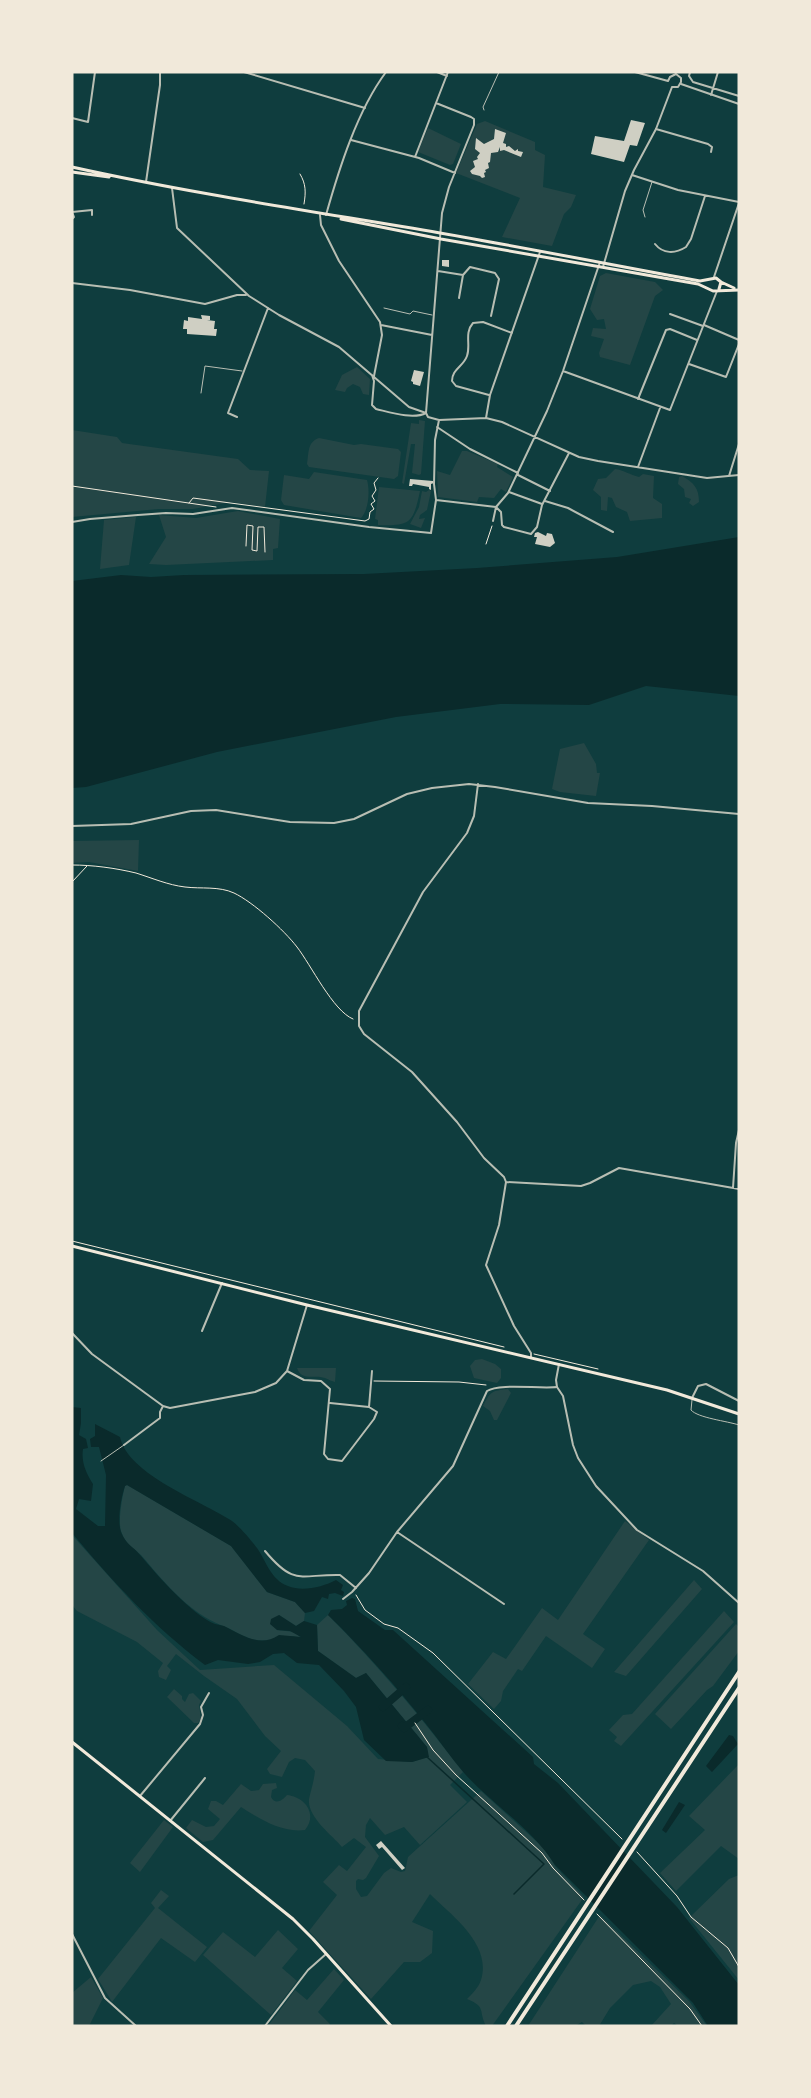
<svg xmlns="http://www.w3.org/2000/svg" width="811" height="2098" font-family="Raleway,sans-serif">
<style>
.green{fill:#244646}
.water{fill:#0a2a2b;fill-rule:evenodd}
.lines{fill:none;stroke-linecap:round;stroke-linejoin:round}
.stream{stroke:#0a2a2b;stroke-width:1.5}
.river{stroke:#0a2a2b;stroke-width:8}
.building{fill:#cfcfc3}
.path{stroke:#f1e9da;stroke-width:1}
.service{stroke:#b8beb3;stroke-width:1}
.minor{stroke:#b8beb3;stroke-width:2}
.tertiary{stroke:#b8beb3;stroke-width:2}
.secondary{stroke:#f1e9da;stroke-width:3}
.primary{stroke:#f1e9da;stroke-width:3}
.motorway{stroke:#f1e9da;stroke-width:4}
</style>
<rect width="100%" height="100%" fill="#0f3d3e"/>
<path class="green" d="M485,121L535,142V150L545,155L543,187L576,195L571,207L564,214L552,246L502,237L520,198L456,173L477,124Z
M428,128L461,144L453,164L450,165L418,152Z
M606,273L655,282L663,290L655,296L630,365L600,357L599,353L604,339L591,336L593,328L606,329L604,319L597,320L590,309L600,276Z
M357,367L370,379L369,395L363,394L360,387L353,384L347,388L345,392L335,390L342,375Z
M419,420L425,421L421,474L419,475L412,473L415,444H411L404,484L402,483L411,423L419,424Z
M72,430L117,437L122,443L238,459L250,470L269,471L265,507L231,502L193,509H159L72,517Z
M319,438L354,445L361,444L398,449L401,452L398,476L394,479L309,467L307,464C309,453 307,442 319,438Z
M462,451H467L498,464L497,467L513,477L506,492L501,489L494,498L479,497L477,502L438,497L437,471L450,475Z
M615,469C624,470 630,475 639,477L643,474L654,476L653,498L662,504V518L630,521L627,512L616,507L612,498L608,497L607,511L601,510V497L593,490L598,479L606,478Z
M314,472L367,480C370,490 369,510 361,518L284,505L281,500L284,475L309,479Z
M682,476C694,483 699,488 699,502L693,506L689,503L691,499L685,497L684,489L678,484L679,477Z
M379,487L420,491C413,524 410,526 378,525V520L375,519Z
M429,490L431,491L427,510L420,515L419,519L425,518L421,528L410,524L419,507L422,491L426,492Z
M238,511L280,519L278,548L273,549V560L166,565L149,564L166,537L159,515L196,518Z
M136,517L129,565L100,569L104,520Z
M584,743L596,764L597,773H600L596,796L560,792L552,789L560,749Z
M139,840L138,871L89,862L72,863V841Z
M482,1359L495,1364L501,1369V1378L497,1383L474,1378L470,1366L475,1360Z
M297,1368H336L335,1382C332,1381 329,1380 325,1378C314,1374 302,1382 297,1368Z
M508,1389L511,1393L497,1420H494L490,1411L483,1406C491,1391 491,1391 508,1389Z
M127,1485L231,1546L267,1592L295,1602L305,1613L304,1621L296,1626L279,1615L277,1630L295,1632L301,1638C286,1632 272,1643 256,1640C241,1637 235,1630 223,1626C189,1613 164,1582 141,1555C132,1546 126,1545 121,1531C118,1521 122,1497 125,1486Z
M625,1521L649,1540L583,1634L605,1649L592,1668L546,1636L522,1671L518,1669L503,1691L501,1701L494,1709L468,1684L493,1652L506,1659L542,1608L558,1620Z
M72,1535L157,1630L200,1670L274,1665L347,1726L378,1759L412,1762L428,1757L427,1747L366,1673L356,1678L318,1651L317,1625L328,1615C377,1664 421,1717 463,1772L450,1785L467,1802L420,1845L404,1827L385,1835L370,1818L366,1825L365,1837L379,1856L366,1878L363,1880L358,1879L356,1881V1889L361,1897L367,1896L384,1873L391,1868L401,1872L405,1871L408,1857L481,1791L546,1850L555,1866L584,1897L492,2026H486C478,2011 487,2007 467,1999C472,1994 479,1987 481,1980C492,1944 452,1916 430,1894L412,1922L433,1931L432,1953L420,1962H404L371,1999L309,1931L337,1895L323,1882L339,1865L347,1871L366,1847L354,1838L342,1847C332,1835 307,1817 309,1799C311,1790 314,1781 315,1771L305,1760L295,1758L289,1762L282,1777L270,1774L267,1769L281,1751L265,1736L237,1699L204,1676L176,1654L167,1666L171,1670L166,1680L159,1677L158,1671L163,1663L137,1642L77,1611L72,1605Z
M694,1580L702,1589L626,1676L614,1672Z
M724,1611L734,1622L621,1746L614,1741L617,1737L609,1730L623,1715L632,1714Z
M736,1624L739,1627V1651L713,1686L707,1690L671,1729L655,1714Z
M174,1689L182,1696V1699L185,1702L189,1694L193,1693L201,1701L199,1705L201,1719L198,1723H194L167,1697Z
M739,1764V1859L721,1846L676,1891L660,1873L705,1830L689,1816Z
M276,1783L277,1788L272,1790L271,1797C275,1805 282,1801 287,1795C305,1797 318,1814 305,1830C281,1833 260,1819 241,1807L213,1840L203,1842L186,1828L192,1820L206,1827L214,1826L220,1819L208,1809L211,1801H216L223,1805L241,1784L251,1791L259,1790L263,1784Z
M164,1820L173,1827L140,1872L130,1863Z
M739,1875V1980L689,1918L729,1879Z
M161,1890L169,1896L158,1908L207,1947L195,1962L161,1938L112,2002L98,1979L155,1908L151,1903Z
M600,1915L689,2001L707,2026H678L674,2023L671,2026H651L671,2004L660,1987L651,1981L633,1985L610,2008L599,2026H586L582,2022L575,2026H528Z
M278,1930L298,1949L282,1968L297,1981L271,2015L203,1955L223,1932L255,1957Z
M334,1969L344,1980L318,2012L330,2024L329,2026H268L295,1990L307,2000Z
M91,1977L103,1998L89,2026H72V1993Z"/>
<path class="water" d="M739,537V696L646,686L589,705L500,704L396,717L217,752L86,787L72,788V581L121,575L151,577L184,575L364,574L477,568L617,557Z
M72,1407L81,1408V1423L79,1435L86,1439L88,1448L83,1449C81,1462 86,1473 93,1484L91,1501L79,1499L76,1509L98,1526H105L106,1475L99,1447H91L90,1439L95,1436V1424L120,1437C128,1475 202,1501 232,1521C240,1527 250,1539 257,1548C266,1561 271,1580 288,1586C302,1592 323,1587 336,1580L343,1585L341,1590L344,1592L343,1596L335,1593L329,1594L328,1599L322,1597L314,1611L305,1613L304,1621L317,1625L318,1651L356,1678L366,1673L427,1747L429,1757L412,1762L386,1761L364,1740L356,1707L344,1691L319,1665L297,1663L284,1653L273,1654L260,1662L248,1664L218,1660L205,1665C153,1626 114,1583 72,1533ZM127,1485L231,1546L267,1592L295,1602L305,1613L304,1621L296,1626L279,1615L271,1619L270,1624L277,1630L290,1631L301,1637L279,1635C260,1648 242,1635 224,1626C221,1625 218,1625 215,1624C192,1615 157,1575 141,1556C133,1546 126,1545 121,1532C117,1520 121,1498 125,1486Z
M352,1598L355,1599L358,1611L385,1630H393L533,1757L534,1764L558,1783L677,1907L739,1985V2026H708L693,2003L555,1865C533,1829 493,1805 465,1774C451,1758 439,1740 426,1724C395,1685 363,1649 328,1615L331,1610L342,1609L347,1605L346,1601Z
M729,1735L733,1736L738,1744L712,1772L706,1766Z
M679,1802L685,1805L666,1833L662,1830Z"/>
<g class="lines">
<path class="stream" d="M427,1757L544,1864L514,1894"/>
<path class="river" d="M383,1707L406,1687
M402,1726L404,1728L428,1710"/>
</g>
<path class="building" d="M631,120L645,123L637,146L630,145L624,162L591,154L595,136L624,141Z
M495,129L506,133L503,143L506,144V147L509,146L515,151L518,149V151L523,152L521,157L504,150L500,151V147L498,152L491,153L490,162L488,163L489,168L485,170L486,172L484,173L485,177L482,178L480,176L472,174L470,171L475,167L473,161L478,159L477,157L480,153L475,149L476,138L484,144L494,139Z
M442,260H449V267L442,266Z
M201,315L210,316V320H207L215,321L214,329H217L216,336L187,334V329H183L184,320L188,321V317L202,319Z
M414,370L424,372L420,386L413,384V382L411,381Z
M410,479L433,481L434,483L431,484V490L429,489V487L413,484L412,486H409Z
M538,532L546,536L547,533L552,534L555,543L550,547L535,544L537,537H534L535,533Z
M381,1841L405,1868L402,1870L382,1847L379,1849L376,1845Z"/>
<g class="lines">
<path class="path" d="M300,174C306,184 306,192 304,204
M72,486L216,507
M189,503L193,498L365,521L369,519L370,512L374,509L371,504L375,501L372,496L376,490L374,483L378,478
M486,544L492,526
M246,546L247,525L253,526L252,550L257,551L258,527H264L265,552
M72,865C93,865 115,868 136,873C152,878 168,885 185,887C201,889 219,886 234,893C253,902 284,930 297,947C311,965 333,1011 353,1019
M72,882L87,866
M72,1241L504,1347
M534,1354L598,1369
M374,1381L459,1382L486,1385
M356,1595L365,1610L384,1624L398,1628L433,1653L622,1839
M415,1723L433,1750L456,1775L542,1853L553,1868L584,1900
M637,1852L677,1896L691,1917L728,1948L739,1967
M597,1914L690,2009L702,2026"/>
<path class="service" d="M484,110L483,107L499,72
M645,217L643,210L652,182
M384,308L410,314L413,311L432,315
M201,393L205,366L242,371
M692,1400L691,1410C698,1418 727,1421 739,1425
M101,1461L124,1445"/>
<path class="minor" d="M244,72L365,108
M437,72L447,76
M690,72L689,76L693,82L739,96
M681,84L739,104
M711,95L718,72
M72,118L88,122L95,72
M656,129L708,144L712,147L711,152
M351,140L419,158L455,173
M415,157L448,72
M632,175L678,190L739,202
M146,182L160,85V72
M172,188L177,228L249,296L279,315L339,347L409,407L426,413L428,417L439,420L486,418L502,422L579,457L598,461L707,478L739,475
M72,212L92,210V215
M72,212L74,217L72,219
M320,215L321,225L339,261L380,322L382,335L374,376
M655,244C663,254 675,254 686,247L691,239L705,196
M438,271L463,275L459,298
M463,275L470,267L495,273L499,279L491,316
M714,277L739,203
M72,283L130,290L205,304L237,295H246
M670,314L703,326
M381,325L432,335
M704,325L739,340
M689,364L726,377L739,344
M563,371L670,410L717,291
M372,375L374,381L372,405L376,409C389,412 413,420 426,413
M489,395L456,386L452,381C452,369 463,367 467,356C471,345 464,333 473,323L483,322L512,333
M638,399L666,330L670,329L697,340
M426,413L442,213L449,187L474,125V119L471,117L436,103
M237,417L228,413L268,308
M486,418L490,395L540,252
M437,427L470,449L518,473
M638,467L660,408
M518,475L550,491
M729,476L739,444
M509,492L542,504
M436,500L496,507L501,512L502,525L504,527L531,534L537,527L542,505L569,453
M545,501L568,508L613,532
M493,521L496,507L508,493L547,411L563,371L600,262
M72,522L90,519L138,515L166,513L193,514L232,508L369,527L431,533L436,500L434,484L435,440L439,420
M478,784L474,816L467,833L423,892L359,1011V1026L364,1034L412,1072L457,1122L484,1158L504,1177L506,1182
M72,826L131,824L191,811L216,810L290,822L334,823L354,819L407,794L432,788L469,784L495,787L588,803L652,806L739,814
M506,1182L581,1186L590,1183L619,1168L739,1189
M506,1182L499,1225L486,1265L514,1326L531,1353V1357
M733,1188L736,1143L739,1130
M202,1331L222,1283
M72,1333L92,1354L163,1406L170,1408L255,1392L276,1383L287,1371L307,1305
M287,1371L304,1380L321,1381L330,1389L324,1454L328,1459L342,1461L374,1419L377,1412L369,1407L330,1403
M692,1398L698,1386L706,1384L739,1401
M369,1407L372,1371
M124,1445L160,1418V1412L163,1406
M397,1532L504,1604
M265,1551C295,1587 300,1574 340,1575L356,1588
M343,1599L352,1592L369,1573L397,1532L453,1466L487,1391C499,1383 539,1389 557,1387
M140,1796L200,1724L203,1715L201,1707L209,1693
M170,1821L205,1778
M72,1934L105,1998L136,2026
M265,2026L308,1970L326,1954"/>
<path class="tertiary" d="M635,72L668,81
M668,81L670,77L676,74
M672,87H678L681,82V78L676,74
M326,215C339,169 357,111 386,72
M603,267L625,191L634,170L656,129L672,87
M559,1364L556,1380L557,1387L563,1396L573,1445L578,1458L596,1486L637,1530L703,1571L739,1603"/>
<path class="secondary" d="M72,1246L307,1305L667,1390L739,1414
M72,1742L293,1919L313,1939L391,2026"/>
<path class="primary" d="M72,167C194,194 317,212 440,233C526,248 613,265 700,281L716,278L721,282L719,289
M72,172L109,177
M341,219L441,239L698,284L713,291L739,290
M721,282L734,288"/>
<path class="motorway" d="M507,2026L739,1672
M516,2026L739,1688"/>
</g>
<rect width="811" height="2098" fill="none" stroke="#f1e9da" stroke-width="147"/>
</svg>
